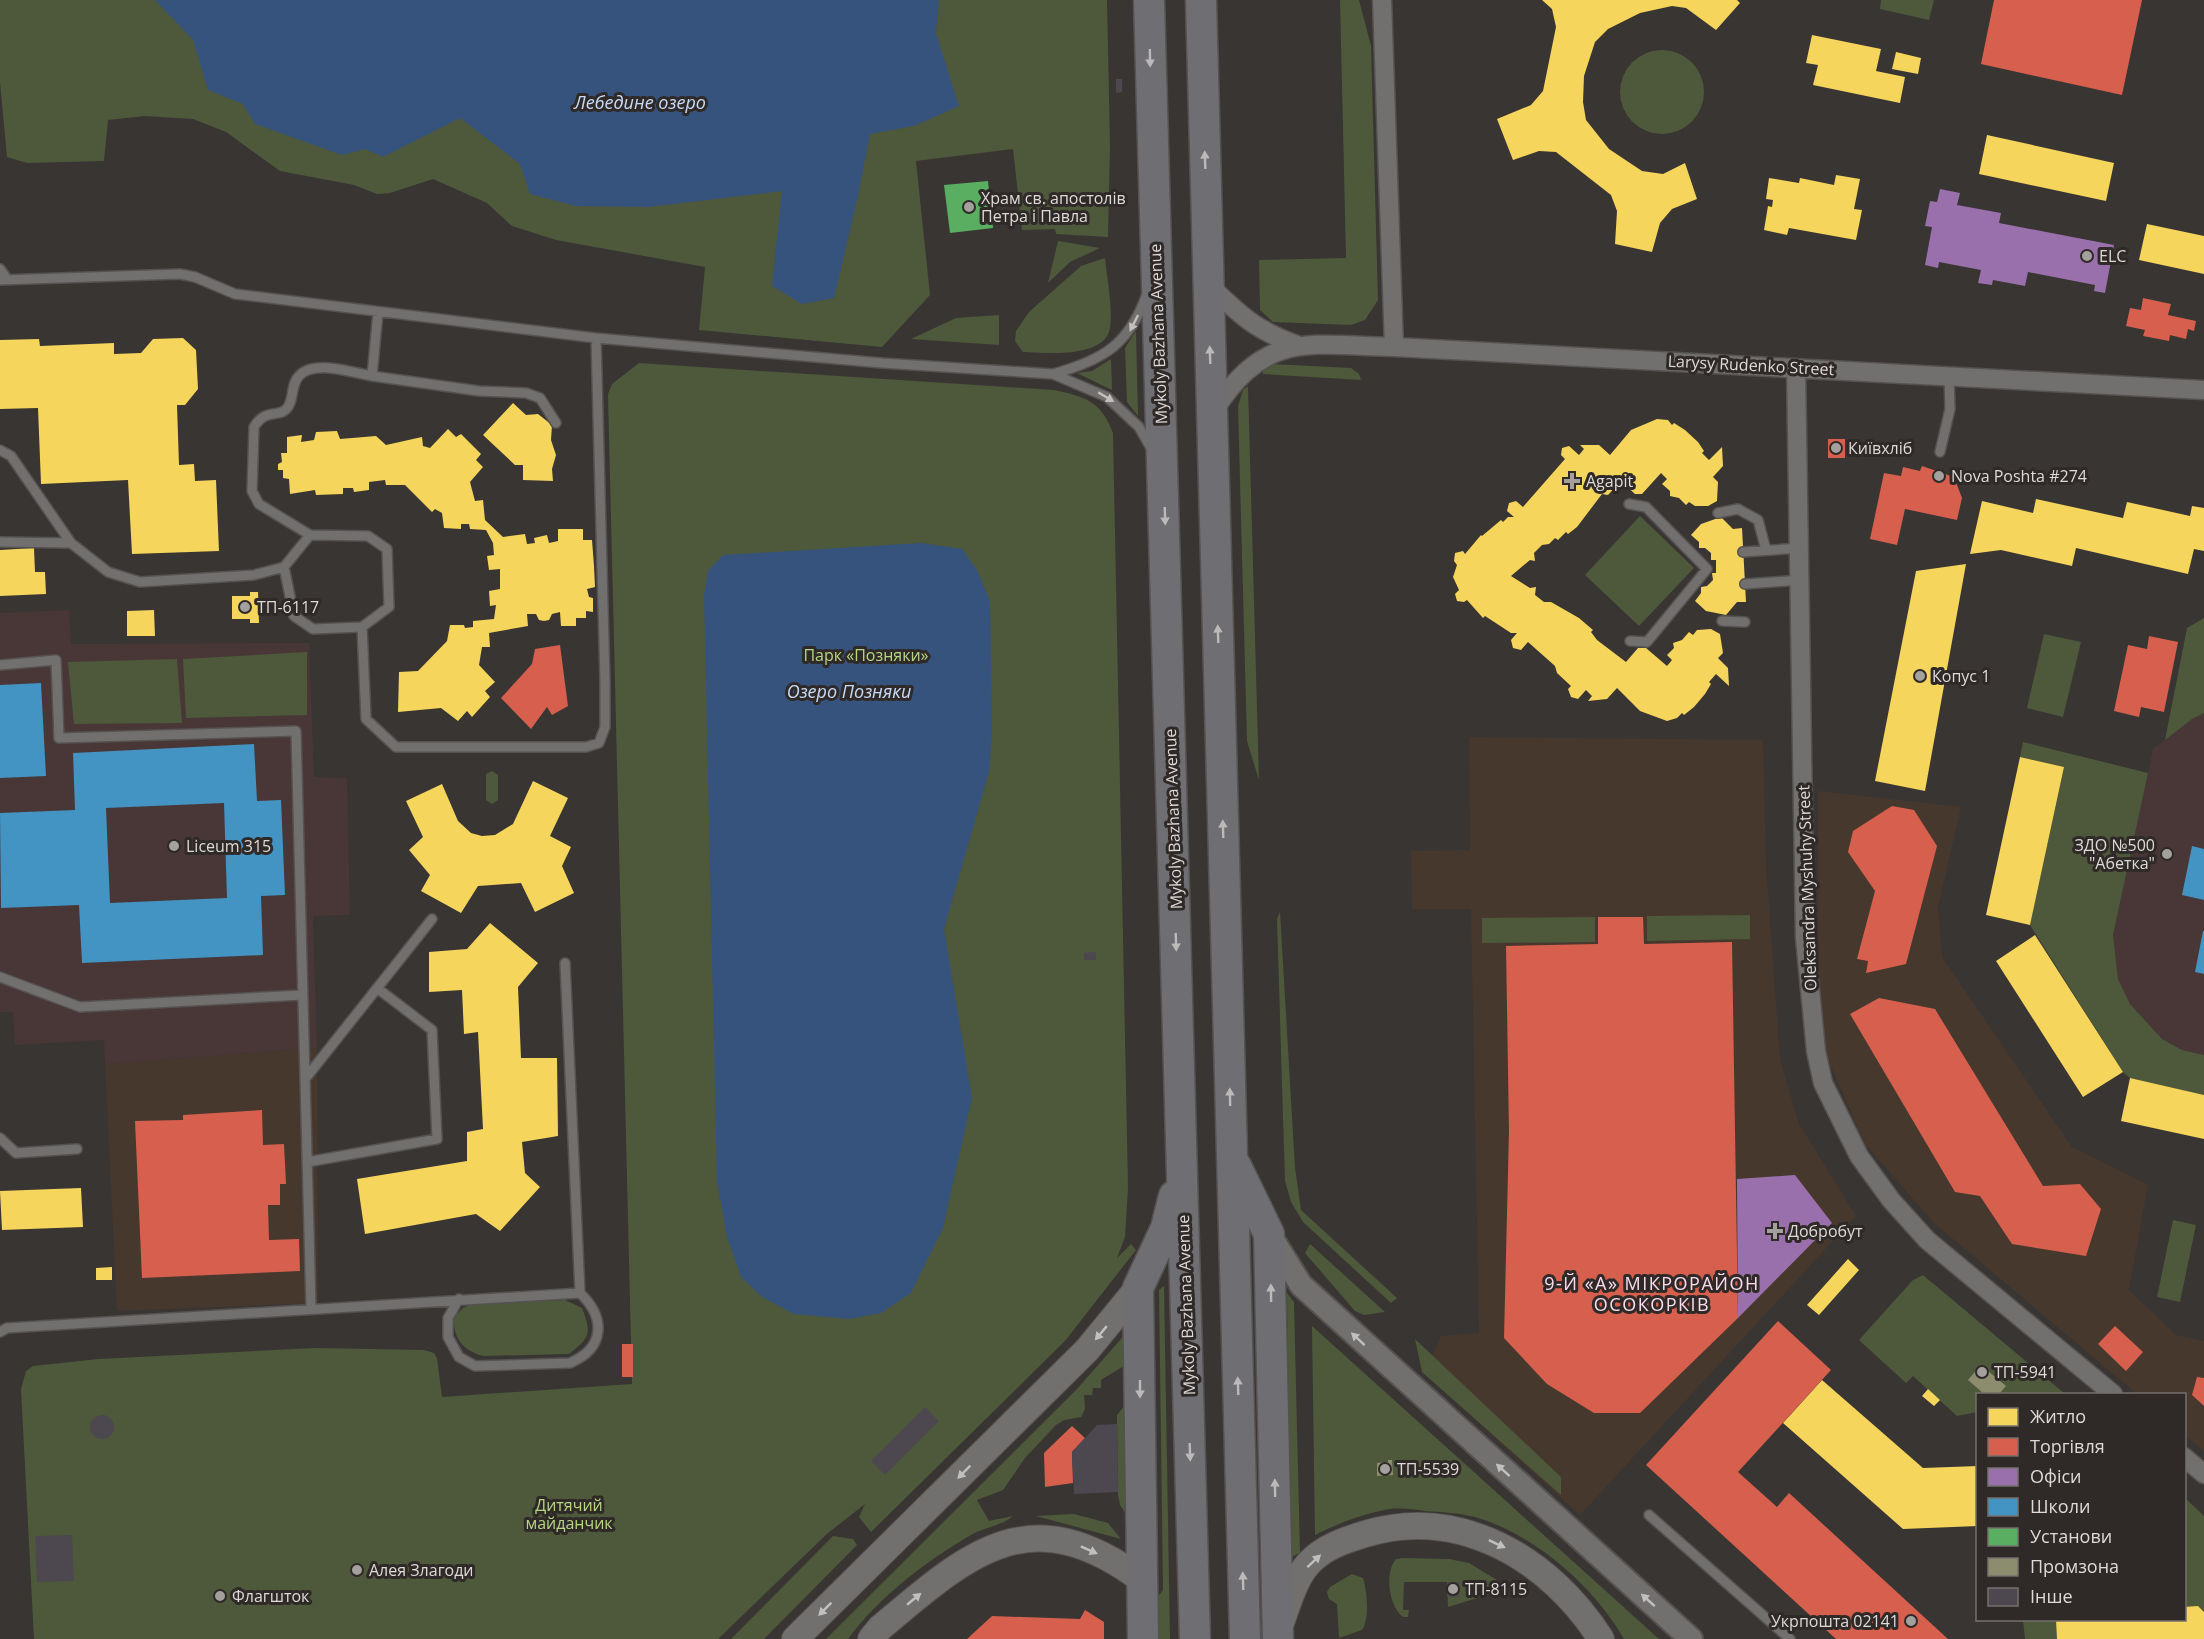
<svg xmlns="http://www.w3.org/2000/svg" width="2204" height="1639" font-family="'Open Sans',sans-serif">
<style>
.commercial{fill:#47382e}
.education{fill:#483736}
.green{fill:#4e593b}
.water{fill:#36537d}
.homes{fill:#f6d55c}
.shops{fill:#d6604d}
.offices{fill:#9970ab}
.schools{fill:#4393c3;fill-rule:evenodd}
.public{fill:#5aae61}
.industry{fill:#8c8c6e}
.building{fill:#4d474f}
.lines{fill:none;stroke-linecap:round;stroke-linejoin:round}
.service-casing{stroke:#555251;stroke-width:12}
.minor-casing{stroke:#555251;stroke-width:21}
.tertiary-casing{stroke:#555251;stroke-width:26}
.secondary-casing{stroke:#555251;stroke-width:28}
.trunk-casing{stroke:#555251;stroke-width:33}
.service{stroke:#72706f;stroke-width:9}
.minor{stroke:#72706f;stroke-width:18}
.tertiary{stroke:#72706f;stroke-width:22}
.secondary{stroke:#72706f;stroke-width:26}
.trunk{stroke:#6f6e72;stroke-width:30}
.oneway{fill:#bcbab9}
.oneway2{fill:#c2c0be}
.poi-dot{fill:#a3a09e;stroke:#2f2a28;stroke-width:2}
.labels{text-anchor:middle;stroke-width:6;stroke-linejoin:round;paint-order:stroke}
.poi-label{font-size:16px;fill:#dddad8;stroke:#2f2a28;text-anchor:start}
.street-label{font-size:16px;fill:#dddad8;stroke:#2f2a28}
.park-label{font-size:16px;fill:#b5d683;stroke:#2f2a28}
.water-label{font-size:18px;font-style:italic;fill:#c6daf7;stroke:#2f2a28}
.neighbourhood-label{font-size:18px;letter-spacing:1.5px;fill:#f8daeb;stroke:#2f2a28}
</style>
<rect width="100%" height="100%" fill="#383533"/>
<path class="commercial" d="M1469,737L1763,740L1766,863L1780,1059L1799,1124L1856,1216L1580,1515L1425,1374L1441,1336L1479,1333L1471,909H1412L1411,851L1470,850Z
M1818,791L1961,807L1938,908L1942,957L2072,1147L2148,1185L2129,1290L2176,1335L2204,1341V1451L2185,1435L2184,1394H2137L1934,1223L1865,1144L1829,1062L1817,1005Z
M317,1048L318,1303L117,1311L105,1064Z"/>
<path class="education" d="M69,610L71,644L309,643L314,777L347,778L350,915L313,916L317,1048L105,1064L104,1040L15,1045L13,1012H0V613Z
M2204,713V1055L2182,1050L2162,1039L2130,1004L2118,979L2113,935L2153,749L2192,719Z"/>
<path class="green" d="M0,0H1107L1110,145L1108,237L1056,234L1055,229L1022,230L1013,149L916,161L930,295L882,347L699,330L705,267L556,240L512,226L487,203L433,179L390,193L377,194L354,185L280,171L226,132L193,119L144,116L108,120L104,161L27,163L7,157L0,82Z
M1340,0H1359L1371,46L1378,300L1365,320L1351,325L1273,322L1260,310L1259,260L1346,258Z
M1881,0H1934L1929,20L1880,9Z
M1620 92a42 42 0 1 1 84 0a42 42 0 1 1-84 0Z
M1058,241L1100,248L1070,262L1048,283Z
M1105,258C1107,278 1113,309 1110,328C1105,359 1044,353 1023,352L1015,341L1016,331L1029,312L1081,266Z
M999,315V345L911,339L956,318Z
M1136,331L1138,416L1127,402L1125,348Z
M1111,359L1112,390L1077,373L1092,371Z
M639,363L1054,390C1086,397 1101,401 1113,433L1128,1188L1125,1237L1117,1258L1131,1244L1136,1250L1065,1341L871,1532L859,1517L865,1504L828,1533L718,1639H34L21,1389L26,1371L33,1366L99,1359L315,1348L424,1350L434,1353L437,1358L442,1397L632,1384L608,394L612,384Z
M1270,364L1351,368L1359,374L1361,380L1263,374V366Z
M1248,386L1259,780L1247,741L1238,406L1243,390Z
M1640,516L1694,568L1639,626L1585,575Z
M2204,618V713L2192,719L2165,740L2187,628Z
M2044,634L2081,642L2063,717L2027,708Z
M307,652V715L186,718L183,659Z
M177,659L182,723L74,724L68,662Z
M2023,742L2148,773L2113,935L2118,979L2130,1004L2162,1039L2182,1050L2204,1055V1095L2130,1078L2123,1072L2030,925L2064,767L2020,757Z
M492,771L498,775V800L492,804L486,800V774Z
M1280,912L1295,1168L1301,1210L1397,1298L1391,1303L1303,1222L1291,1202L1285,1181L1277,919Z
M1750,915V939L1647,941V916Z
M1595,917V942L1482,943V918Z
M2173,1220L2196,1225L2180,1302L2157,1297Z
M1310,1244L1385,1312L1364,1315L1355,1311L1305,1253Z
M1923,1275L2065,1394H1978L1977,1412L1957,1416L1913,1376L1906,1383L1859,1340L1913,1280Z
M1164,1286L1170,1639H1156V1599L1163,1590L1159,1290Z
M1287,1293L1294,1302L1300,1553L1291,1557Z
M565,1300L582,1308C592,1333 590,1338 569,1354L483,1356C463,1350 453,1339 454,1317L463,1308L475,1303Z
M1312,1326L1659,1639H1624C1594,1586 1534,1534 1475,1517C1459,1513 1441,1512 1425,1511C1412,1509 1397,1507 1384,1510C1360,1515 1337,1524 1315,1535Z
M1128,1331L1127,1364L1101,1380V1388H1093L1092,1395H1084L1085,1409L1081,1417L1064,1420L1056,1425L1025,1458L1003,1490L977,1500L989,1521L1013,1516C1002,1526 984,1527 971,1535C926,1561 879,1597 848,1639H826L1077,1389Z
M1415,1339L1561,1477V1495L1422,1372Z
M1129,1400L1126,1514L1120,1505L1118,1495L1117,1415Z
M2185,1498L2204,1516V1639H2025L2023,1620H2184Z
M1074,1514L1108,1523L1121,1539L1036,1516Z
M833,1536L853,1539L857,1545L764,1639H731Z
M1403,1558L1449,1559L1469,1563L1510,1588L1448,1607L1447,1582H1404L1403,1610H1409L1408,1617H1403C1389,1607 1384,1573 1396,1559Z
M1352,1574L1363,1578C1367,1591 1370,1619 1362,1630L1339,1638L1337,1604L1329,1599L1327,1592L1330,1587Z"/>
<path class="water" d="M155,0H939L936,33L959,106L914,126L870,134L858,196L834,298L802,304L772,286L782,191L648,207L576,206L530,194L520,164L460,118L383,157L365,149L342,155L255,124L243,104L208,90L193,40Z
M921,543L962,549L977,570L990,601L992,732L989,772L944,929L972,1098L943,1228L911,1293L881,1313L849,1319L794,1314L762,1297L741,1277L727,1237L717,1181L704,595L708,571L723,555Z"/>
<path class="homes" d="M1542,0H1737L1740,3L1716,30L1686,8L1672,6L1640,13L1608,29L1595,42L1584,76L1583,102L1586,120L1609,149L1642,171L1663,174L1685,163L1697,199L1672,209L1660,223L1652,252L1615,244L1617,211L1611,195L1556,152L1539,151L1513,160L1497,119L1531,105L1543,91L1556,27L1552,9Z
M1812,35L1881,49L1876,71L1905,77L1900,103L1813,85L1818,65L1806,63Z
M1896,52L1921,58L1918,74L1892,69Z
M1987,135L2114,163L2106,201L1979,174Z
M1836,175L1860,179L1854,209L1862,210L1856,240L1789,228L1787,235L1764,230L1768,206L1772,207L1773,200L1766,199L1769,178L1799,183L1800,178L1834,185Z
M2147,224L2204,236V274L2139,260Z
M183,338L196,350L198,389L185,405H177L179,465L194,464L195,481L216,480L219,551L132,554L128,480L41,484L38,408L0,409V340L39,339L40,346L114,343V354L141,353L153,339Z
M513,403L526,415L538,414L552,425L551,440L556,455L552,469L553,481L523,480V465H515L483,435Z
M1657,419L1668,420L1672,425L1674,423L1685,430L1698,442L1704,451L1702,453L1709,460L1722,447L1723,466L1713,477L1718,482L1717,501L1708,506H1695L1689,502L1686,505L1679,498L1670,496V491L1662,484L1667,479L1661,473L1642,494H1635L1621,481L1608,495L1602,494L1577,527L1568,534L1566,532L1558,540L1555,538L1549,544L1542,545L1534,553L1535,561L1530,560L1511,576L1530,588L1536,587L1535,595L1544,602H1551L1579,618L1593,630L1591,632L1597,640L1626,662L1638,648H1646L1667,666L1672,660L1667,655L1674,648L1673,643L1682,640L1689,632L1693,635L1697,630L1711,629L1720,634L1723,653L1718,658L1728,668L1729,686L1716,674L1709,682L1711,684L1705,694L1694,707L1684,715L1682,713L1677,718L1667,721L1640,711L1617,688L1607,699L1588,701L1592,696L1586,690L1578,699L1571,697L1568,689L1571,686L1557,673L1555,666L1528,642L1521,650L1513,648L1511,640L1517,633H1511L1485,616L1483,618L1467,600L1464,602L1457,601L1455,594L1459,590L1453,577L1457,565L1454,561L1455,553L1463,551L1465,554L1481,535L1482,536L1501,520L1503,522L1508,517H1514L1507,511L1509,503L1516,501L1523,507L1565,459L1561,455L1562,448L1569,446L1579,455L1584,449L1580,445H1599L1610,455L1631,430Z
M448,429L456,437L461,434L481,454L476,460L483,467L470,482L475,501L483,500L485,520L503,537L525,534L527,544L535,543L534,538L547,535L549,543L558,541V529H583V540H592L594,566L595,587L587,589L589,597L593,598V612L586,611V618H576V626H561L560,612L552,614L549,620L544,621L539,620L536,614H527L528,626L489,633L490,647H482L479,665L495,682L485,691L490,697L472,717L467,711L458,721L441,708L398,712L399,672L418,671L447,641L450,625H464L465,628L473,627V621L494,619L496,605L490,606L489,591L500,589V569L489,570L487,556L494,555L493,543L486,530L470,529L469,524H461V529L444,528L442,513L435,509L432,512L405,485H386L385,480L369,482V490L354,492L353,488H343V494L316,495L315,490L290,494L289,479L283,478V470H278V464L282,462L281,453H287V437L302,435L301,442L314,440L316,432L337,431L340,439L376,436L386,445L422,437L423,446L430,448Z
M2036,499L2123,518L2127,502L2190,516L2192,506L2204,508V551L2194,549L2188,574L2076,548L2072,566L2001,550L1970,554L1982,501L2033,513Z
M1721,517L1733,529L1742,528L1746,602H1737L1726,615L1706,611L1695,601L1701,593V587L1707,586L1713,580L1712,573H1716V560H1711V553L1705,548H1699V542L1691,535L1701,524Z
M34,548L35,572H45L46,594L0,596V550Z
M1966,564L1925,791L1875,781L1916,571Z
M250,592H258L259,623H250V619H232V596H250Z
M154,610L155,636H127V611Z
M2020,757L2064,767L2030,925L1986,915Z
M533,781L568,798L550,836L571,847L562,866L574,893L535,912L521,883L478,886L461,913L421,891L430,875L409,850L423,837L406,801L442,784L458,821L471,833L482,836L495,835L513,824Z
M490,923L538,963L518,987L521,1058H557L558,1136L522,1142L525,1173L540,1187L500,1231L476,1214L365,1234L357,1179L467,1161V1132L483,1129L478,1032L464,1034L462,990L429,992V952L467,949Z
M2035,935L2123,1072L2083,1097L1996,961Z
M2130,1078L2204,1095V1139L2121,1121Z
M81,1188L83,1227L2,1230L0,1191Z
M1848,1259L1859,1270L1819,1315L1807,1305Z
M112,1267V1280H96V1268Z
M1822,1380L1923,1468L1978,1466V1526L1903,1529L1783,1423Z
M1928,1389L1940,1400L1934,1406L1922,1396Z
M2198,1606L2204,1612V1639H2057L2056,1620H2184V1607Z"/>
<path class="shops" d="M1994,0H2142L2122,95L1981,64Z
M2143,298L2171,304L2168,315L2196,321L2194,331L2188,329L2186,339L2170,335L2169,341L2143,336L2145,330L2126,326L2130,308L2141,310Z
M1828,439H1845V458H1828Z
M1922,466L1954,477L1962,498L1957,520L1905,509L1897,545L1870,539L1884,473L1901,476L1903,467L1920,471Z
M2149,636L2178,642L2164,712L2141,707L2139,717L2114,711L2128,645L2147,649Z
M560,645L568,706L552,715L547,707L531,729L501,698L532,664L535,649Z
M1892,806L1914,810L1937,846L1906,964L1866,973L1868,961L1857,959L1875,891L1848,852L1853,831Z
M1598,917H1643L1644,944L1732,942L1738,1318L1640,1413H1594L1547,1384L1504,1338L1509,1131L1506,946L1598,944Z
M1879,998L1935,1009L2043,1186L2080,1184L2101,1209L2086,1256L2012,1244L1980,1196L1955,1192L1850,1014Z
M262,1110L263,1145L284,1144L286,1184H280V1205H268L269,1240L299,1239L300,1271L142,1278L135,1121L183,1120V1115Z
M1778,1321L1831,1370L1738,1472L1777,1507L1789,1493L1948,1639H1836L1646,1465Z
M2115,1326L2143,1352L2126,1371L2098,1344Z
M622,1344H633V1377H622Z
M2197,1377L2204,1378V1406L2192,1395Z
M1072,1426L1085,1438L1072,1452L1073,1483L1045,1487L1044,1453Z
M1085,1610L1104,1622V1639H967L992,1616L1080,1619Z"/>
<path class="offices" d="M1940,189L1960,193L1957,205L2001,213L1999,223L2114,245L2105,293L2094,291L2095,285L2028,272L2025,286L1993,280L1992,285L1978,283L1981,270L1939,262L1938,268L1925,265L1932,227L1925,226L1930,201L1937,202Z
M1795,1175L1832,1223L1738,1318L1737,1179Z"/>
<path class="schools" d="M41,683L46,776L0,778V685Z
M254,744L257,801L281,800L285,895L261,896L263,955L82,963L79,905L1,908L0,813L75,810L73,753ZM224,803L227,898L110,903L106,808Z
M2192,846L2204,849V900L2182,895Z
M2203,931H2204V974L2195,972Z"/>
<path class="public" d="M988,181L993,228L950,233L944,185Z"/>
<path class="industry" d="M1981,1365L2006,1386L1999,1394H1984L1968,1380Z
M1388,1460H1392L1393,1475L1377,1476V1463L1388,1462Z"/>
<path class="building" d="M1116,79H1122V92L1116,93Z
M1096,952V960H1084V953Z
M925,1407L939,1421L885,1475L871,1461Z
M90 1427a12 12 0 1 1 24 0a12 12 0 1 1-24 0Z
M1117,1424L1118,1492L1074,1494L1072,1452L1097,1425Z
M72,1535L74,1581L37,1582L35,1536Z
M1447,1582H1459V1597H1447Z"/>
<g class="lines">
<defs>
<path id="service" d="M0,269L7,279
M0,280L180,274L195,277L235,294L596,338L882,363L1053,374L1107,397L1139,427L1151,448
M1053,374C1103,360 1129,345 1147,294
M372,376L479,391L526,393L540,398L556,423
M0,450L11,456L71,543L108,572L140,582L254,575L284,567L310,535L259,504L252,491L254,427C266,407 280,419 288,407C294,398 291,384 299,376C313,359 353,373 372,376L378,312
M1940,452L1950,409L1949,375
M1629,504L1646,507L1707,569L1647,642L1630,641
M1718,513L1738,509L1758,520L1766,550
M310,535L368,536L387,549L389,607L362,627L366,719L396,747H586L599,743L605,727V682L596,338
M0,542L71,543
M1743,552L1800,548
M284,567L294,616L313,629L362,627
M1745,584L1801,580
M1722,621L1745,622
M0,665L56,660L59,738L296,731L311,1309
M0,977L80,1007L302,995
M305,1079L432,919
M0,1138L16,1153L77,1149
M307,1162L437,1139L432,1030L377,988
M459,1299L448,1318V1337L459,1357L475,1366L570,1363C605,1348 606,1318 580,1293L565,963
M0,1332L7,1328L580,1293
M1649,1515L1790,1639"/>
<path id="minor" d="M1382,0L1394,347
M1208,284C1239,314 1255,330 1297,345
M1796,368L1805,938L1816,1051L1823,1083L1859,1156L1891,1200L1927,1240L2113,1394
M1213,412C1266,330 1307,345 1394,347L2204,390
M2184,1457L2204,1474"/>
<path id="tertiary" d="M1270,1235L1301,1285L1691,1639"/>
<path id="secondary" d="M1280,1625C1288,1605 1294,1579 1309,1563C1324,1547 1345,1540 1365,1534C1460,1505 1550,1559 1601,1639
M795,1639L1087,1350L1138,1288
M871,1639L880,1628C970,1552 1030,1497 1142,1580"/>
<path id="trunk" d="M1149,0L1195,1639
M1201,0L1245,1639
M1236,1166L1269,1234L1278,1639
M1143,1639L1138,1288L1166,1228L1174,1196"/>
</defs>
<use href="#service" class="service-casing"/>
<use href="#minor" class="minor-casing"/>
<use href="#tertiary" class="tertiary-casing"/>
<use href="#secondary" class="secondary-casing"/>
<use href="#trunk" class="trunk-casing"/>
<use href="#service" class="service"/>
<use href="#minor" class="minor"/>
<use href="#tertiary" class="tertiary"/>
<use href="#secondary" class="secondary"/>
<use href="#trunk" class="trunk"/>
</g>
<defs><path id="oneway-solid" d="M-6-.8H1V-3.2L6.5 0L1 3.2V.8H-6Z" transform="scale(1.5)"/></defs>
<g class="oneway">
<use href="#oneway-solid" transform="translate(1150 58) rotate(89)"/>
<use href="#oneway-solid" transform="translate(1205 160) rotate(-92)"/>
<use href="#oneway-solid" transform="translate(1210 355) rotate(-92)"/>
<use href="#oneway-solid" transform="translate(1165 516) rotate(88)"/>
<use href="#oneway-solid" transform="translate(1218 634) rotate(-92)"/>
<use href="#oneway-solid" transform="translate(1223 829) rotate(-92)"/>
<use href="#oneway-solid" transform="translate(1176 942) rotate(88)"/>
<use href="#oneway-solid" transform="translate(1230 1097) rotate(-91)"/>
<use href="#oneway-solid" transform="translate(1271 1293) rotate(-91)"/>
<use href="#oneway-solid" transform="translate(1238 1386) rotate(-92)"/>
<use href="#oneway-solid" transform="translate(1140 1389) rotate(90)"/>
<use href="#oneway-solid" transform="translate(1190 1452) rotate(88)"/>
<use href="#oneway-solid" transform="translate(1275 1488) rotate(-91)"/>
<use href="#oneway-solid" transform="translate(1243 1581) rotate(-92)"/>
</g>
<g class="oneway2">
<use href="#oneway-solid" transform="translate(1134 323) rotate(117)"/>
<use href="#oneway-solid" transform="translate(1106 397) rotate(31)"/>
<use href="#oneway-solid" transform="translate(1101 1333) rotate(130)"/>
<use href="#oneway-solid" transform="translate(1358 1339) rotate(-137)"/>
<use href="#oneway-solid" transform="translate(1503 1470) rotate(-138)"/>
<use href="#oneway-solid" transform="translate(964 1472) rotate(135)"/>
<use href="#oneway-solid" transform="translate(1497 1544) rotate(25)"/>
<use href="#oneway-solid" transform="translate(1089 1550) rotate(24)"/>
<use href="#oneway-solid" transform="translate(1314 1561) rotate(-43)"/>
<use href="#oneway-solid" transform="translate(914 1599) rotate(-40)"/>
<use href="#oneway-solid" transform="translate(1648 1600) rotate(-138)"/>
<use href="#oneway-solid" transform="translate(825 1609) rotate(135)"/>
</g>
<g class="poi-dot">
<circle cx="969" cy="207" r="6"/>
<circle cx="2087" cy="256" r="6"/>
<circle cx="1836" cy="448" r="6"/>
<circle cx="1939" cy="476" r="6"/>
<path d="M1569 472h6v6h6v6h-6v6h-6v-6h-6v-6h6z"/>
<circle cx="245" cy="607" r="6"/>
<circle cx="1920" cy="676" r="6"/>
<circle cx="174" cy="846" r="6"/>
<circle cx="2167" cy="854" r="6"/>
<path d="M1772 1222h6v6h6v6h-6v6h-6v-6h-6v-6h6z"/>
<circle cx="1982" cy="1372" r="6"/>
<circle cx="1385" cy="1469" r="6"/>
<circle cx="357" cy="1570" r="6"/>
<circle cx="1453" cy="1589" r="6"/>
<circle cx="220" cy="1596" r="6"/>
<circle cx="1911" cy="1621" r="6"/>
</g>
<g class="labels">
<g class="poi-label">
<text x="981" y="204">Храм св. апостолів<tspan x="981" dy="18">Петра і Павла</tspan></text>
<text x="2099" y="262">ELC</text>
<text x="1848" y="454">Київхліб</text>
<text x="1951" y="482">Nova Poshta #274</text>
<text x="1586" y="487">Agapit</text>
<text x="257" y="613">ТП-6117</text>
<text x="1932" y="682">Копус 1</text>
<text x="2155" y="851" text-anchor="end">ЗДО №500<tspan x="2155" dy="18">"Абетка"</tspan></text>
<text x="186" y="852">Liceum 315</text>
<text x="1788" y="1237">Добробут</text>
<text x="1994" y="1378">ТП-5941</text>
<text x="1397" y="1475">ТП-5539</text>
<text x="369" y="1576">Алея Злагоди</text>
<text x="1465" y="1595">ТП-8115</text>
<text x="232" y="1602">Флагшток</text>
<text x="1899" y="1627" text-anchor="end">Укрпошта 02141</text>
</g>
<g class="street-label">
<text transform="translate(1158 334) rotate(-92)" y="6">Mykoly Bazhana Avenue</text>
<text transform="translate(1751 365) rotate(3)" y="6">Larysy Rudenko Street</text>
<text transform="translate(1173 819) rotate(-92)" y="6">Mykoly Bazhana Avenue</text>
<text transform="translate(1807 888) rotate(-92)" y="6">Oleksandra Myshuhy Street</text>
<text transform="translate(1186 1305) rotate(-92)" y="6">Mykoly Bazhana Avenue</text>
</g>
<g class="park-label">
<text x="866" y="661">Парк «Позняки»</text>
<text x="569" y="1511">Дитячий<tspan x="569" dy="18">майданчик</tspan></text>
</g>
<g class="water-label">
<text x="640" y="109">Лебедине озеро</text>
<text x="849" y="698">Озеро Позняки</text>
</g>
<g class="neighbourhood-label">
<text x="1652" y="1290">9-Й «А» МІКРОРАЙОН<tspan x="1652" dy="21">ОСОКОРКІВ</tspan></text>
</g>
</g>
<rect x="1976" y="1393" width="210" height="228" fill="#2f2a28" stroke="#75706e" stroke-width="1.5"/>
<rect x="1988" y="1408" width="30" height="18" fill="#f6d55c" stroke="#75706e" stroke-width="1.5"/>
<text x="2030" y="1423" font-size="18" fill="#dddad8">Житло</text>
<rect x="1988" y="1438" width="30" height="18" fill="#d6604d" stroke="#75706e" stroke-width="1.5"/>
<text x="2030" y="1453" font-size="18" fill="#dddad8">Торгівля</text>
<rect x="1988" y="1468" width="30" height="18" fill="#9970ab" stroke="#75706e" stroke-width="1.5"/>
<text x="2030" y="1483" font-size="18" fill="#dddad8">Офіси</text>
<rect x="1988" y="1498" width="30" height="18" fill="#4393c3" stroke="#75706e" stroke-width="1.5"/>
<text x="2030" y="1513" font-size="18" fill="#dddad8">Школи</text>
<rect x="1988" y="1528" width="30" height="18" fill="#5aae61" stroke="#75706e" stroke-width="1.5"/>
<text x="2030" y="1543" font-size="18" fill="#dddad8">Установи</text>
<rect x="1988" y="1558" width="30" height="18" fill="#8c8c6e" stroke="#75706e" stroke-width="1.5"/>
<text x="2030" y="1573" font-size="18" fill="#dddad8">Промзона</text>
<rect x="1988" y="1588" width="30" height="18" fill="#4d474f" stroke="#75706e" stroke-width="1.5"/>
<text x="2030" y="1603" font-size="18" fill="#dddad8">Інше</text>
</svg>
